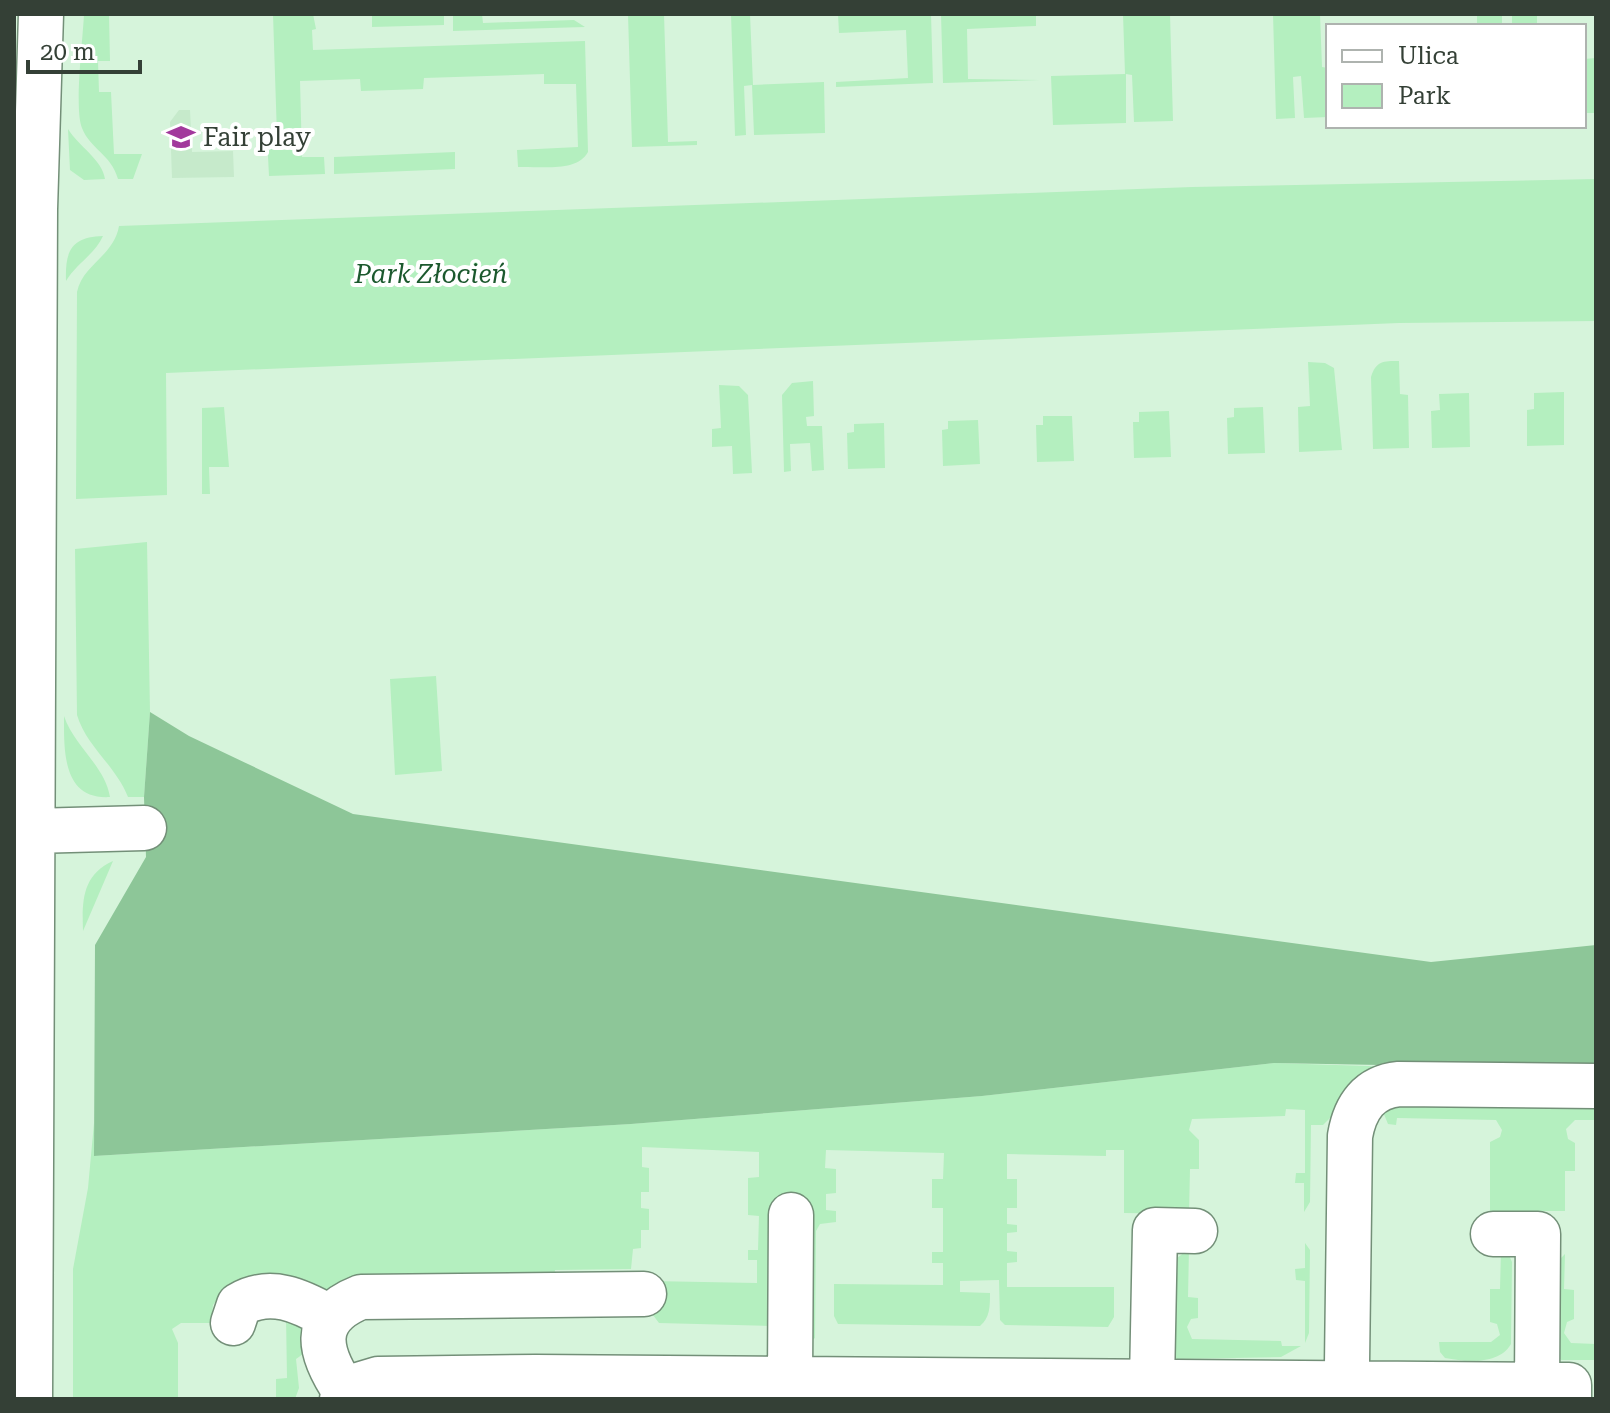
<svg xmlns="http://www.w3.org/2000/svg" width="1610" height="1413" font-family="'Roboto Serif',serif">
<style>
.built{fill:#c6eacb}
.green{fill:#b4efbf}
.forest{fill:#8dc698}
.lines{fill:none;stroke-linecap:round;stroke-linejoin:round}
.minor-casing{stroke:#738f78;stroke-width:47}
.minor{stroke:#fff;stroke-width:44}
.labels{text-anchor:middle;stroke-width:8;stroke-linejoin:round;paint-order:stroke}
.poi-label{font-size:26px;fill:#344036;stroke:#fff;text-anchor:start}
.park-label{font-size:26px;font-style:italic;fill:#1c592e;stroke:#fff}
</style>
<rect width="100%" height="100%" fill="#d6f4db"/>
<path class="built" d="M179,110H190L192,152L233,151L234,177L172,178L170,122Z"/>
<path class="green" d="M84,14H109L110,61H98L99,92H111L114,154H142L133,179H118C111,154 90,149 82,128C74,108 83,39 84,14Z
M273,14H313L316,29L312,30L313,50L585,41L588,152C577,173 538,166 518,167L517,150L578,147L576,84H544V74L424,78L423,89L361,91L360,79L300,81L302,157H324L325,174L269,176L267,137L277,136Z
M372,14H444V25L372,27Z
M453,14H482L483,23L574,20L585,27L453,31Z
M628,14H664L668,142L697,141V145L632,147Z
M731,14H750L753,85L824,82L825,133L754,135L752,85L744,86L746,135L735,136Z
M838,14H931L933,83L836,87V82L908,78L906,30L839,33Z
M941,14H1036V26L967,29L968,79L1040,80L943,83Z
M1123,14H1170L1173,121L1134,122L1132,75L1126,74V123L1053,125L1051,76L1125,74Z
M1273,14H1320L1322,67L1328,68V117L1304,118L1301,76L1293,77L1295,118L1276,119Z
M1477,14H1502V26H1477Z
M1512,14H1537V26H1512Z
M1596,58V113H1584V59Z
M68,129C79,147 102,159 105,179L84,180L70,170Z
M455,152V169L334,174V157Z
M1596,179V321L1399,323L166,373L167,495L76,499L77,292C83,264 114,256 119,226L1192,187Z
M103,236C95,254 76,264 66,281C65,251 71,237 103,236Z
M1399,361L1400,394L1408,395L1409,448L1373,449L1371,377C1376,361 1383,361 1399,361Z
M1308,362L1325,363L1334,368L1342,450L1299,452L1298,407L1310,406Z
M813,381L814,416L806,417L807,426H822L824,470L812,471L810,443L790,444L791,471L784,472L782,395L792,383Z
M719,385L739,386L748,395L752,473L733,474L732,446L712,447V429L721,428Z
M1564,392V445L1527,446V410L1534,409V393Z
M1469,393L1470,447L1432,448L1431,411L1440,410L1439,394Z
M224,407L229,467H209L210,494H202V408Z
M1263,407L1265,453L1228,454L1227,418L1234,417V408Z
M1169,411L1171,457L1134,458L1133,422H1139V412Z
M1043,416H1072L1074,461L1037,462L1036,425H1043Z
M978,420L980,464L943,466L942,430L948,429V421Z
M884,423L885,468L848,469L847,433L854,432V424Z
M147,542L150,712L144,797H128C116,766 86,746 77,715L75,549Z
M436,676L442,771L395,775L390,679Z
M64,716C74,746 105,766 110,797C62,800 64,750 64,716Z
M113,861L83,931C82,901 82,875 113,861Z
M1274,1063L1461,1069L1339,1109L1323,1125H1311L1310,1202L1304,1212V1183H1295L1296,1173H1305V1110L1286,1109L1285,1116L1192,1119L1189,1130L1199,1140V1169H1190L1189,1214L1124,1213V1150H1106V1156L1007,1154V1179H1017V1208H1007V1224L1017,1225V1232L1007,1233V1251L1017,1252V1262L1007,1263V1287H1114V1317L1108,1327L1005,1325L1000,1320L999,1280L960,1281V1292L990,1293C990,1306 990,1318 980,1326L838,1324L834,1316V1284L943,1285V1263H932V1252H943V1208H932V1179H943L944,1153L826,1150L825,1168L836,1169V1193L826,1194V1210L836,1211V1222L820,1224L816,1231L815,1338L811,1341L774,1326L659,1323L650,1311V1281L757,1283V1260H748V1250H758L759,1216L748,1215V1178L759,1177V1152L642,1147V1167L649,1168V1192H641V1208L649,1209V1230H641V1248L633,1249L631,1269L555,1270L554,1280L221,1294L213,1305L211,1323H181L172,1329L178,1343V1399H73V1269L88,1188L94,1123V1156L631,1124L982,1096Z
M1596,1101V1120H1575L1566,1129L1568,1139L1575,1143V1171H1565V1211H1490V1142L1500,1137L1502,1130L1496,1120L1397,1118L1396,1125L1388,1124L1381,1107L1385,1104Z
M1305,1243L1310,1250L1309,1333L1305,1343V1281L1296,1280L1295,1269L1305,1268Z
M1189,1249L1188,1297L1198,1298V1318L1191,1319L1187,1327L1192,1339L1281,1341L1282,1346H1301L1281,1357L1177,1359L1173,1354V1261Z
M1501,1250L1508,1253L1512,1262L1511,1344C1499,1365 1467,1362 1445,1358L1440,1352L1439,1342H1491L1500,1335L1497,1324L1490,1322V1289H1500Z
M1565,1254L1564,1289L1574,1290V1319L1567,1322L1564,1333L1571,1343L1596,1344V1360H1561L1556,1354L1558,1261Z
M286,1316L304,1327L306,1352L296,1359L299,1388L295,1399H276V1379L287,1378Z"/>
<path class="forest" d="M150,712L189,736L353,814L1431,962L1596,945V1069L1274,1063L982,1096L631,1124L94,1156L95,945L146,857L144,797Z"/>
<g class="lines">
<defs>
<path id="minor" d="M33,831L144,828
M1493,1234H1538L1537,1385
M233,1323L239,1305C270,1286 301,1301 329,1317
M790,1379L791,1215
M1152,1382L1155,1230L1195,1231
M346,1393C319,1354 308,1318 361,1297L644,1294
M30,1399L35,209L41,14
M342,1399L358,1385L378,1379L536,1377L1569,1385V1399
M1340,1399L1347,1364L1350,1136C1355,1107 1369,1087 1399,1084L1596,1086"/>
</defs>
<use href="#minor" class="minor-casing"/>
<use href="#minor" class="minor"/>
</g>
<defs>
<symbol id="school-bare" viewBox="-9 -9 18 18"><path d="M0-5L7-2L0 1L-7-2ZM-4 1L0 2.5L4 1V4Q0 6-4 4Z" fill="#a2399c" stroke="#fff" stroke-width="2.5" paint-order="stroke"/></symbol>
</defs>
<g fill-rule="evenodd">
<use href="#school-bare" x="161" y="117" width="40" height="40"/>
</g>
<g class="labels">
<g class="poi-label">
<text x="203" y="146">Fair play</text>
</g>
<g class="park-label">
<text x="431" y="283">Park Złocień</text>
</g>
</g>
<rect width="1610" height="1413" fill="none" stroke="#344036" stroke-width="32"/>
<rect x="1326" y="24" width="260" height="104" fill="#ffffff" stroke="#aeb3af" stroke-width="2"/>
<rect x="1342" y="50" width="40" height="12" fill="#ffffff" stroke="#aeb3af" stroke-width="2"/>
<text x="1398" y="64" font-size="24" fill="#344036">Ulica</text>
<rect x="1342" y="84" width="40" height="24" fill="#b4efbf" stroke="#aeb3af" stroke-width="2"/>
<text x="1398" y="104" font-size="24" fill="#344036">Park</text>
<path d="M28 60v12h112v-12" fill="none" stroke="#344036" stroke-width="4"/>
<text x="40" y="60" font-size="24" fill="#344036" stroke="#ffffff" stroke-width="6" paint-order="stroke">20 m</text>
</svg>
